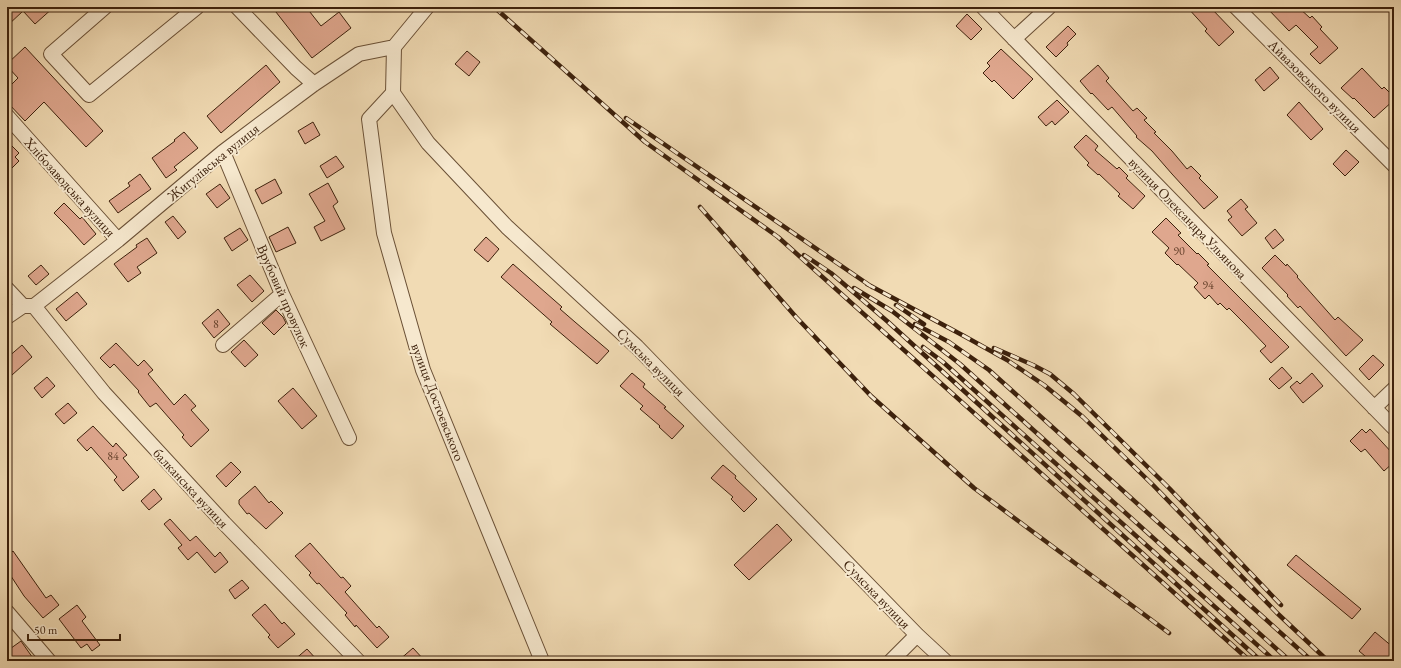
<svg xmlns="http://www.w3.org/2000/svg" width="1401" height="668" font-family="'EB Garamond',serif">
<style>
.building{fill:#dfa78e;stroke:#3d210c}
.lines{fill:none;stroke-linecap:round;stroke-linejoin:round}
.minor-casing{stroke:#6a5036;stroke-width:16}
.minor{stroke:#f6e8ce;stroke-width:14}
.rail-casing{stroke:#3d210c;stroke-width:4.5}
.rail{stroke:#f6e8ce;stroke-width:3;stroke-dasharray:9;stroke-linecap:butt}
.labels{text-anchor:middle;stroke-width:4;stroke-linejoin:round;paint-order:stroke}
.number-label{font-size:12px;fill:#66422c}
.street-label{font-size:14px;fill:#3d210c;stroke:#f6e8ce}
</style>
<rect width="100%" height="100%" fill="#f1dbb4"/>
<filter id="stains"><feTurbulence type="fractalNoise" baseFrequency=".005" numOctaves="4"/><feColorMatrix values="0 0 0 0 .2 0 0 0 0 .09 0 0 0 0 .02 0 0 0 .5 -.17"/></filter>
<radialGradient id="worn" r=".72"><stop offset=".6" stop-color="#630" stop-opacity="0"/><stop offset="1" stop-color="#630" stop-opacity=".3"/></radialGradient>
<path class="building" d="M7,7H54L35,24L23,11L7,26Z
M272,7H306L321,26L339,12L351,28L312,58Z
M1187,7H1210L1234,32L1219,46L1205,31L1207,29Z
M1266,7H1298L1310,18L1312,16L1322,27L1320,29L1338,48L1320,64L1310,54L1318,47L1296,25L1289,31Z
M967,14L982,29L971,40L956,26Z
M1068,26L1076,34L1067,43L1068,45L1056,57L1046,47Z
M25,47L103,131L86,147L44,102L25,121L7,102V89L18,78L7,66V64Z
M1001,49L1033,79L1013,99L994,80L992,82L983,73L990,66L987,63Z
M467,51L480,62L469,76L455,64Z
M266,65L280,82L221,133L207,116Z
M1098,65L1109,78L1106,81L1133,111L1137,108L1147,118L1144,120L1156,132L1154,133L1172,151L1187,169L1191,166L1201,176L1199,178L1218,197L1204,209L1172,174L1152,151L1136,137L1137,136L1112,107L1108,110L1092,93L1091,94L1080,81Z
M1270,67L1279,78L1264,91L1255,80Z
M1362,68L1382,89L1384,87L1394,97V100L1374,118L1354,98L1353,99L1341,88Z
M1057,100L1069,112L1055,125L1052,121L1046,126L1038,117Z
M1299,102L1323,129L1311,140L1287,115Z
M313,122L320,135L305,144L298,131Z
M184,132L198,148L174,167L177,170L166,178L152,158L175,141L174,140Z
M1086,135L1098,146L1095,150L1117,169L1119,167L1128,176L1126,178L1145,196L1133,209L1118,196L1120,194L1099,174L1098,175L1087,165L1089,163L1074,147Z
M7,141L19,153L15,157L19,161L7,173Z
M1346,150L1359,162L1345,176L1333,164Z
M336,156L344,167L327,178L320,166Z
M140,174L151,189L118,213L109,201L130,186L128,183Z
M275,179L282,193L262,204L255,190Z
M328,183L338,202L333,206L345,229L321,241L314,227L325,221L309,194Z
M220,184L230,198L217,208L206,194Z
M1241,199L1248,207L1245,209L1257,223L1242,236L1228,220L1232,217L1227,211Z
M64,203L80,219L82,217L96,234L84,245L67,226L54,213Z
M173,216L186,232L178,239L165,222Z
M1166,218L1181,233L1178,235L1197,254L1198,253L1209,264L1207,265L1289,347L1271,363L1260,351L1266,346L1245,324L1229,308L1227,310L1220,303L1218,305L1209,295L1205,299L1194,287L1198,283L1178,264L1177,265L1165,253L1169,248L1152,232Z
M288,227L296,243L276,252L269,237Z
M240,228L248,240L232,251L224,238Z
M1275,229L1284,240L1273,249L1265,238Z
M486,237L499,249L488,262L474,250Z
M147,238L157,253L137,267L141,273L128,282L114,264L137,247L136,245Z
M1275,255L1286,266L1287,264L1298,276L1297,277L1335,320L1338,317L1363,340L1346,356L1300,306L1298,308L1287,296L1288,295L1262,268Z
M513,264L562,307L560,309L575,322L609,351L597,364L550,324L552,322L501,277Z
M41,265L49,274L36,285L28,276Z
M250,275L264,291L252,302L237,285Z
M77,292L87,304L66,321L56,309Z
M218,309L230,324L214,338L202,323Z
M276,310L283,317L286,323L274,335L262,323Z
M244,340L258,355L245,367L231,352Z
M116,343L138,366L144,360L153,370L148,374L174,405L185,394L196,406L191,410L209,430L191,447L182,437L184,435L156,403L150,407L138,392L139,391L114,364L110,368L100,358Z
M22,345L32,357L12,375L7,369V358Z
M1373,355L1384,365L1369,380L1359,369Z
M1282,367L1292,378L1279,389L1269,379Z
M632,373L645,384L643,387L666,407L664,408L684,426L672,439L659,427L660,426L640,409L643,406L620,386Z
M1312,373L1323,386L1303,403L1290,387L1297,381L1300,384Z
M47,377L55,386L42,398L34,388Z
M293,388L317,416L302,429L278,401Z
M68,403L77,413L64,424L55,414Z
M93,426L113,447L116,443L127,455L123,458L139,477L123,491L114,480L117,477L91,447L87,451L77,440Z
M1362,429L1366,433L1370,429L1394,455V462L1384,471L1365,449L1361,452L1350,441Z
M231,462L241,472L226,487L216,476Z
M723,465L736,476L735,478L757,499L744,512L731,499L733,497L711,478Z
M255,486L269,503L271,501L283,513L266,529L249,513L247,514L239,504V500Z
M154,489L162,499L149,510L141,501Z
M170,519L190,541L196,536L215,557L220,552L228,562L215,573L197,552L188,560L178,548L182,545L164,524Z
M777,524L792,540L749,580L734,565Z
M310,543L341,578L343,577L351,586L345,592L377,628L379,626L389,637L377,648L356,625L355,627L345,615L347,613L319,583L317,584L309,575L311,573L295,556Z
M13,551L46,598L51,595L59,605L43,618L24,596L7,570V556Z
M1296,555L1361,609L1352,619L1287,565Z
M242,580L249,588L235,599L229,590Z
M265,604L282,624L284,622L295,634L278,648L268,637L270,635L252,615Z
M77,605L86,617L82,621L100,645L92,651L87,644L81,648L59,619Z
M1375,632L1394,648V661H1371L1359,651Z
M21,641L23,644L35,661H14L7,651Z
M413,648L425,661H398Z
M307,649L318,661H293Z"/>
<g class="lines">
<defs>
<path id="minor" d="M105,7L51,54L89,95L197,7
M237,7L296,68L314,84
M983,7L1394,428
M1236,7L1394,165
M1014,39L1049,7
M394,47L393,93L428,143L507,227L637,347L917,635L945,661
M393,93L369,119L384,233L423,370L542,661
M7,116L118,240
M223,152L282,294L349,438
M7,289L23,306
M34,306L104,393L224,523L358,661
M7,317L23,306H34L118,240L223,152L314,84L359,54L394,47L427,7
M223,345L282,294
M1374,408L1394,389
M7,612L49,661
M891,661L917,635"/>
</defs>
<use href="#minor" class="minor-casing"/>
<use href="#minor" class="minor"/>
<defs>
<path id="rail" d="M494,7L645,142L778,237L1250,661
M626,118L872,287
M700,207L796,317L871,396L974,488L1169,633
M804,255L831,273L887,321L1261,661
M867,284L964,336L1007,360L1044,385L1083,417L1153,485L1277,613L1328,661
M854,288L892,311L960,364L1290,661
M896,305L924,324
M915,324L949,342L989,370L1312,661
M923,347L943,362L1275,661
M994,348L1033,365L1050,374L1074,394L1169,488L1281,605"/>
</defs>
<use href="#rail" class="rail-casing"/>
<use href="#rail" class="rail"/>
</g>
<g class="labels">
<g class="number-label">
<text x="1179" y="255">90</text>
<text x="1208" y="289">94</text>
<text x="216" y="328">8</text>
<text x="113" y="460">84</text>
</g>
<g class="street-label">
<text transform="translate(1315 86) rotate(45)" y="5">Айвазовського вулиця</text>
<text transform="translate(213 162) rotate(-39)" y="5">Жигулівська вулиця</text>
<text transform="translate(70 187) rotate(48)" y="5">Хлібозаводська вулиця</text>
<text transform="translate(1188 218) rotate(46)" y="5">вулиця Олександра Ульянова</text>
<text transform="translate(284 296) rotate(66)" y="5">Врубовий провулок</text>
<text transform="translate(651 362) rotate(45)" y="5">Сумська вулиця</text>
<text transform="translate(438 402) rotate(69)" y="5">вулиця Достоєвського</text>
<text transform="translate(191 488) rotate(47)" y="5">балканська вулиця</text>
<text transform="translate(877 594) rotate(46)" y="5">Сумська вулиця</text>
</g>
</g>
<rect width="1401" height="668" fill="none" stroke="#f1dbb4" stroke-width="24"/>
<rect x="8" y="8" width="1385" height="652" fill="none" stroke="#3d210c" stroke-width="2"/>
<rect x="12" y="12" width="1377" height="644" fill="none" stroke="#3d210c"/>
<path d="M28 634v6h92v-6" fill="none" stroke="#3d210c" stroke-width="2"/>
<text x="34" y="634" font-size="12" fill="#3d210c" stroke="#f6e8ce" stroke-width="3" paint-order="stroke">50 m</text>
<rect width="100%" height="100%" filter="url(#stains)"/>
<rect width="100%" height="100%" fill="url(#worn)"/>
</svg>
